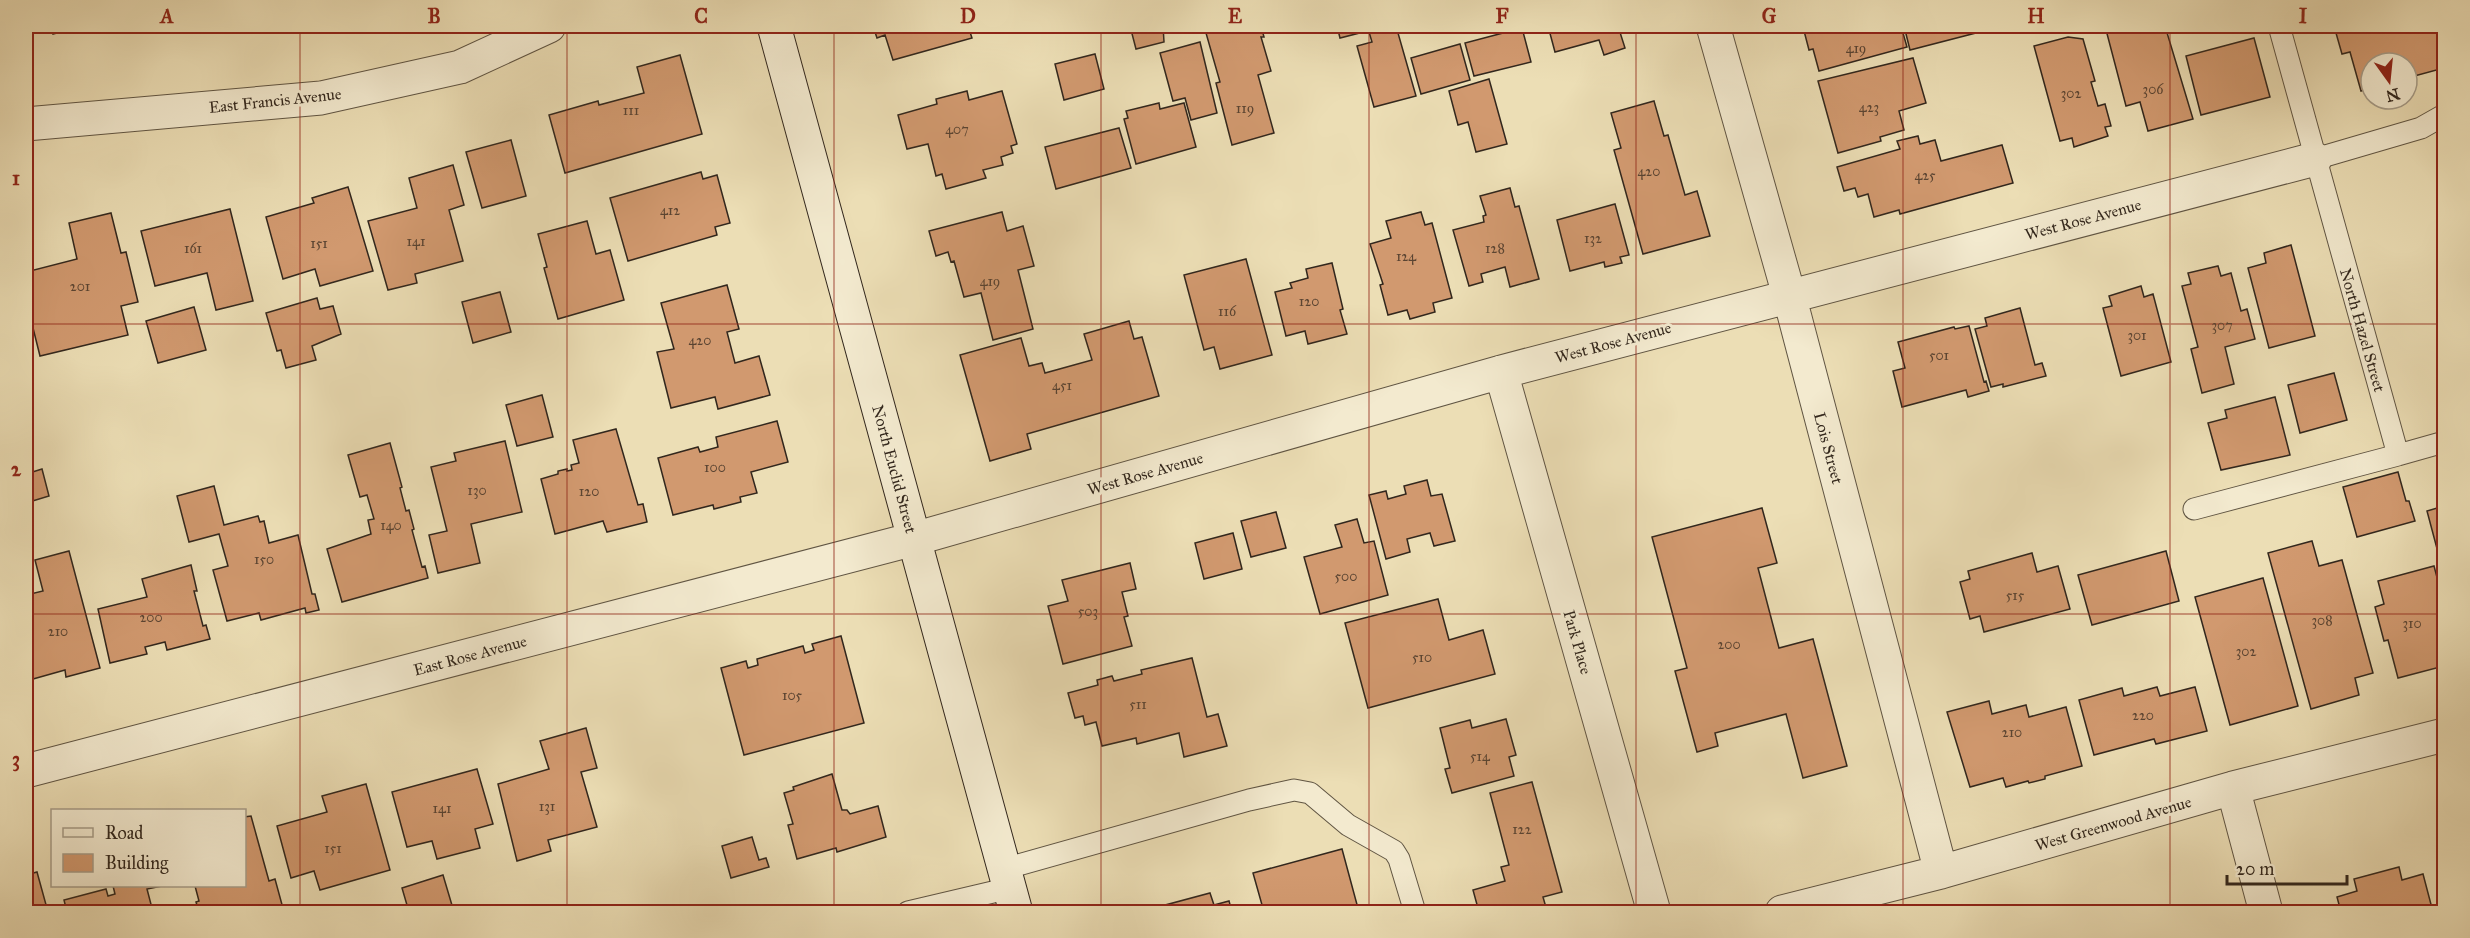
<svg xmlns="http://www.w3.org/2000/svg" width="2470" height="938" font-family="'IM FELL Great Primer',serif">
<style>
.building{fill:#d1996f;stroke:#32271d;stroke-width:1.5}
.lines{fill:none;stroke-linecap:round;stroke-linejoin:round}
.lane-casing{stroke:#605543;stroke-width:23}
.street-casing{stroke:#605543;stroke-width:35}
.secondary-casing{stroke:#32271d;stroke-width:35}
.lane{stroke:#f3eacf;stroke-width:21}
.street{stroke:#f3eacf;stroke-width:33}
.secondary{stroke:#f3eacf;stroke-width:33}
.grid{fill:none;stroke:#8f2418;stroke-width:1.5;stroke-opacity:0.55}
.labels{text-anchor:middle;stroke-width:6;stroke-linejoin:round;paint-order:stroke}
.number-label{font-size:14px;fill:#5a4432}
.street-label{font-size:16px;fill:#32271d;stroke:#f3eacf}
.neatline{fill:none;stroke:#8f2418;stroke-width:2}
.grid-label{font-size:20px;text-anchor:middle;font-weight:bold;fill:#8f2418}
</style>
<rect width="100%" height="100%" fill="#ecdeb5"/>
<filter id="stains"><feTurbulence type="fractalNoise" baseFrequency=".00333" numOctaves="4"/><feColorMatrix values="0 0 0 0 .2 0 0 0 0 .09 0 0 0 0 .02 0 0 0 .5 -.17"/></filter>
<radialGradient id="worn" r=".72"><stop offset=".6" stop-color="#630" stop-opacity="0"/><stop offset="1" stop-color="#630" stop-opacity=".3"/></radialGradient>
<path class="building" d="M50,26H82L53,34Z
M873,26H968L972,38L893,60L885,35L877,38Z
M1130,26H1163L1164,42L1136,49Z
M1204,26H1261L1264,37H1261L1271,71L1258,75L1274,133L1232,145L1216,83L1220,82Z
M1337,26H1387L1340,38Z
M1392,26H1396L1416,96L1374,107L1357,46L1372,42L1369,32Z
M1548,26H1618L1625,48L1604,55L1599,40L1555,52Z
M1807,26H1901L1907,47L1819,71L1813,49L1809,50L1803,27Z
M1904,26H2003L1910,50Z
M2105,26H2165L2193,119L2148,131L2140,102L2126,106Z
M2334,26H2444V68L2407,78V63H2371V88L2361,91L2350,52L2342,54Z
M1522,28L1531,62L1474,76L1465,43Z
M2068,37L2083,39L2095,81L2091,82L2098,106L2105,104L2111,126L2105,127L2108,136L2074,147L2072,138L2060,141L2034,46Z
M2254,38L2270,97L2201,115L2186,56Z
M1200,42L1217,113L1191,120L1185,98L1173,101L1160,53Z
M1460,44L1470,80L1421,94L1411,58Z
M1095,54L1104,89L1064,100L1055,64Z
M680,55L702,134L565,173L549,115L598,101L599,105L644,93L637,67Z
M1913,58L1926,103L1899,111L1904,130L1880,137L1881,141L1838,153L1818,81Z
M1489,79L1507,144L1476,152L1468,122L1458,125L1449,91Z
M967,91L969,100L1002,91L1017,144L1011,146L1013,153L1001,157L1003,165L983,170L986,178L946,189L942,174L936,176L928,144L907,149L898,115L937,104L936,99Z
M1654,101L1664,136L1668,135L1685,195L1697,191L1710,236L1643,254L1614,150L1621,148L1611,113Z
M1159,103L1160,109L1184,103L1196,147L1136,164L1124,119L1128,118L1126,111Z
M1119,128L1131,168L1056,189L1045,147Z
M1918,136L1920,144L1935,140L1941,161L2002,145L2013,183L1900,214L1899,210L1874,217L1868,194L1858,197L1855,188L1844,191L1837,167L1900,149L1897,141Z
M511,140L526,196L482,208L466,152Z
M453,165L464,205L449,210L463,261L415,274L417,283L388,290L368,221L417,208L409,178Z
M701,172L703,179L717,175L730,223L715,227L717,235L628,261L610,198Z
M348,187L373,271L320,286L315,269L283,279L266,217L314,203L312,198Z
M1510,188L1515,207L1519,206L1539,279L1510,287L1505,267L1481,274L1483,282L1469,286L1453,230L1484,222L1483,216L1486,215L1480,196Z
M1615,204L1629,255L1620,257L1622,263L1605,267L1604,262L1570,271L1557,220Z
M230,209L253,301L216,310L207,273L155,286L141,231Z
M1002,212L1007,231L1023,226L1034,266L1018,270L1033,329L993,340L981,293L964,297L954,261L951,262L948,252L936,256L929,231Z
M1421,212L1425,225L1432,223L1452,298L1433,303L1435,312L1410,319L1407,310L1388,315L1380,285L1383,284L1370,244L1391,238L1386,221Z
M111,213L121,253L126,252L138,302L121,306L128,335L40,356L26,300V272L77,259L69,223Z
M587,221L596,254L610,250L624,300L558,319L544,268L547,267L538,234Z
M2291,245L2315,336L2269,348L2248,268L2266,263L2264,253Z
M1246,259L1272,355L1220,369L1214,347L1204,350L1184,275Z
M1332,263L1343,309L1340,310L1347,334L1308,344L1305,331L1286,336L1275,292L1292,288L1290,283L1308,278L1306,269Z
M2218,266L2221,276L2231,273L2241,311L2247,309L2255,339L2225,347L2234,384L2202,393L2191,349L2198,347L2182,286L2191,284L2188,273Z
M727,285L739,329L727,332L735,363L759,356L770,395L718,409L715,397L671,408L657,352L674,349L661,303Z
M2141,286L2144,297L2153,294L2171,362L2121,376L2103,308L2112,306L2109,296Z
M500,292L511,332L473,343L462,302Z
M317,298L320,309L333,306L341,334L312,346L316,360L286,368L281,350L277,351L266,313Z
M194,307L206,350L158,363L146,321Z
M2020,308L2035,365L2042,363L2046,376L2003,387V384L1991,387L1975,329L1987,326L1985,318Z
M1129,321L1134,339L1142,337L1159,396L1027,434L1031,449L990,461L960,355L1021,338L1029,366L1042,363L1045,373L1092,360L1084,334Z
M1969,326L1984,382L1986,381L1989,391L1968,397L1966,390L1902,407L1893,371L1905,368L1898,342L1954,327L1955,329Z
M2334,373L2347,420L2300,433L2288,385Z
M542,395L553,437L517,446L506,405Z
M2275,397L2290,455L2221,470L2208,423L2227,418L2225,410Z
M777,421L788,462L751,472L757,493L740,497L741,502L714,509L713,505L673,515L658,458L698,447L700,452L718,447L716,437Z
M616,429L638,505L643,504L647,522L607,532L603,521L555,534L541,479L558,474V471L567,469V471L572,470L571,465L579,463L573,440Z
M505,441L522,512L471,524L480,563L438,573L429,535L447,531L431,467L456,461L454,453Z
M390,443L402,487L400,488L406,511L409,510L414,529L412,530L422,567L425,566L428,578L342,602L327,549L371,534L368,520L374,519L367,495L360,497L348,455Z
M42,469L49,496L26,503V474Z
M2398,472L2406,501H2409L2415,521L2357,537L2343,487Z
M1427,480L1431,496L1442,494L1455,541L1434,546L1430,533L1407,539L1410,552L1386,559L1369,495L1386,491L1388,499L1406,494L1404,486Z
M214,486L224,525L258,516L260,522L264,521L269,543L298,535L312,594H315L319,610L306,613L305,608L261,620L259,613L227,621L213,570L228,566L219,534L189,542L177,496Z
M2444,506V575L2427,511Z
M1762,508L1777,563L1758,568L1779,648L1813,639L1847,766L1803,778L1786,714L1715,733L1718,746L1697,752L1675,671L1687,668L1652,537Z
M1276,512L1286,548L1251,557L1241,521Z
M1357,519L1364,543L1374,541L1388,595L1320,614L1304,557L1342,547L1335,525Z
M1233,533L1242,569L1204,579L1195,543Z
M2312,541L2319,566L2342,560L2373,673L2355,678L2359,695L2311,709L2268,553Z
M69,551L100,668L66,677L65,670L26,681V595L43,591L35,560Z
M2166,551L2179,601L2092,625L2078,575Z
M2032,553L2037,572L2058,566L2070,609L1984,632L1980,616L1970,619L1960,582L1970,579L1968,571Z
M1130,563L1136,589L1122,592L1128,616L1124,617L1132,646L1063,664L1048,606L1068,601L1062,580Z
M191,565L197,591H194L203,626L206,625L210,639L167,650L165,642L145,647L147,654L110,663L98,609L147,597L142,579Z
M2434,566L2444,604V666L2398,678L2388,640L2384,641L2375,607L2384,604L2378,581Z
M2263,578L2298,706L2230,725L2195,597Z
M1438,599L1449,640L1483,630L1495,674L1368,708L1345,623Z
M841,636L864,723L744,755L721,668L746,661L748,668L758,665L757,659L803,646L805,653L814,650L812,644Z
M1192,658L1207,717L1218,714L1227,746L1184,757L1179,733L1137,744L1136,738L1102,746L1096,722L1085,725L1083,716L1075,718L1068,693L1098,685L1097,680L1112,676L1114,681L1142,674L1141,670Z
M2157,687L2160,696L2195,687L2207,731L2156,744L2154,739L2094,755L2079,700L2122,688L2124,696Z
M1989,701L1992,714L2026,705L2029,717L2066,707L2082,766L2045,776V779L2029,783L2028,781L2006,787L2003,778L1970,787L1947,712Z
M1506,719L1516,755L1509,757L1514,776L1452,793L1445,769L1450,768L1440,728L1470,720L1472,728Z
M586,728L597,768L581,772L597,827L548,840L551,851L517,861L498,784L549,769L540,741Z
M477,769L493,824L475,829L480,848L437,859L432,841L407,847L392,792Z
M832,774L842,810H847L850,814L878,806L886,837L837,852L836,848L797,859L788,825L793,824L784,793L794,790L793,787Z
M1532,782L1562,892L1543,897L1547,911L1542,912H1479L1473,890L1505,881L1501,867L1509,865L1490,793Z
M366,784L390,870L320,890L314,871L291,878L277,826L327,812L322,796Z
M251,816L269,881L275,879L284,912H245L243,908L226,912H199L196,902L199,901L195,886H244V817Z
M752,837L759,860L766,858L769,867L731,878L722,846Z
M1342,849L1359,912H1264L1253,873Z
M2399,867L2402,880L2423,874L2433,912H2341L2337,897L2357,891L2354,879Z
M37,872L48,912H26V875Z
M443,875L454,912H409L402,888Z
M113,886H162L147,889L153,912H67L64,900L106,889L108,896L115,894Z
M1210,893L1214,905L1229,901L1232,912H1144L1143,911Z"/>
<g class="lines">
<defs>
<path id="lane" d="M2279,26L2398,455L2444,442
M2315,159L2421,128L2444,115
M2194,509L2398,455
M1004,869L1249,800L1294,790L1310,793L1348,825L1394,851L1399,859L1415,912
M908,912L1010,888"/>
<path id="street" d="M1713,26L1789,295L1941,872
M26,124L321,98L460,67L549,26
M1501,372L1654,912
M26,771L914,539L1501,372L2315,159
M2233,788L2266,912
M1782,912L1941,872L2233,788L2444,735"/>
<path id="secondary" d="M774,26L1016,912"/>
</defs>
<use href="#lane" class="lane-casing"/>
<use href="#street" class="street-casing"/>
<use href="#secondary" class="secondary-casing"/>
<use href="#lane" class="lane"/>
<use href="#street" class="street"/>
<use href="#secondary" class="secondary"/>
</g>
<path class="grid" d="M300,26V912M567,26V912M834,26V912M1101,26V912M1369,26V912M1636,26V912M1903,26V912M2170,26V912M26,324H2444M26,614H2444"/>
<g class="labels">
<g class="number-label">
<text x="1856" y="53">419</text>
<text x="2153" y="94">306</text>
<text x="2071" y="98">302</text>
<text x="1869" y="112">423</text>
<text x="1245" y="113">119</text>
<text x="631" y="115">111</text>
<text x="957" y="134">407</text>
<text x="1649" y="176">420</text>
<text x="1925" y="180">425</text>
<text x="670" y="215">412</text>
<text x="1593" y="243">132</text>
<text x="416" y="246">141</text>
<text x="319" y="248">151</text>
<text x="193" y="253">161</text>
<text x="1495" y="253">128</text>
<text x="1406" y="261">124</text>
<text x="990" y="286">419</text>
<text x="80" y="291">201</text>
<text x="1309" y="306">120</text>
<text x="1227" y="316">116</text>
<text x="2222" y="330">307</text>
<text x="2137" y="340">301</text>
<text x="700" y="345">420</text>
<text x="1939" y="360">501</text>
<text x="1062" y="390">451</text>
<text x="715" y="472">100</text>
<text x="477" y="495">130</text>
<text x="589" y="496">120</text>
<text x="391" y="530">140</text>
<text x="264" y="564">150</text>
<text x="1346" y="581">500</text>
<text x="2015" y="600">515</text>
<text x="1088" y="616">503</text>
<text x="151" y="622">200</text>
<text x="2322" y="625">308</text>
<text x="2412" y="628">310</text>
<text x="58" y="636">210</text>
<text x="1729" y="649">200</text>
<text x="2246" y="656">302</text>
<text x="1422" y="662">510</text>
<text x="792" y="700">105</text>
<text x="1138" y="709">511</text>
<text x="2143" y="720">220</text>
<text x="2012" y="737">210</text>
<text x="1480" y="761">514</text>
<text x="547" y="811">131</text>
<text x="442" y="813">141</text>
<text x="1522" y="834">122</text>
<text x="333" y="853">151</text>
</g>
<g class="street-label">
<text transform="translate(275 100) rotate(-6)" y="6">East Francis Avenue</text>
<text transform="translate(2083 219) rotate(-15)" y="6">West Rose Avenue</text>
<text transform="translate(2363 330) rotate(74)" y="6">North Hazel Street</text>
<text transform="translate(1613 342) rotate(-15)" y="6">West Rose Avenue</text>
<text transform="translate(1829 448) rotate(75)" y="6">Lois Street</text>
<text transform="translate(895 469) rotate(75)" y="6">North Euclid Street</text>
<text transform="translate(1145 473) rotate(-16)" y="6">West Rose Avenue</text>
<text transform="translate(1578 642) rotate(74)" y="6">Park Place</text>
<text transform="translate(470 655) rotate(-15)" y="6">East Rose Avenue</text>
<text transform="translate(2113 823) rotate(-16)" y="6">West Greenwood Avenue</text>
</g>
</g>
<rect width="2470" height="938" fill="none" stroke="#ecdeb5" stroke-width="66"/>
<rect x="51" y="809" width="195" height="78" fill="#f3eacf" stroke="#a69c88" stroke-width="1.5"/>
<rect x="63" y="828" width="30" height="9" fill="#f3eacf" stroke="#a69c88" stroke-width="1.5"/>
<text x="105" y="839" font-size="18" fill="#32271d">Road</text>
<rect x="63" y="854" width="30" height="18" fill="#d1996f" stroke="#a69c88" stroke-width="1.5"/>
<text x="105" y="869" font-size="18" fill="#32271d">Building</text>
<g transform="translate(2389 81) rotate(165)"><circle r="28" fill="#f3eacf" stroke="#a69c88" stroke-width="1.5"/>
<path d="M0-4.5L10 22L0 15L-10 22Z" fill="#8f2418"/>
<text y="-9" font-size="16" font-weight="bold" text-anchor="middle" fill="#32271d">N</text>
</g>
<path d="M2227 875v9h120v-9" fill="none" stroke="#32271d" stroke-width="3"/>
<text x="2236" y="875" font-size="18" fill="#32271d" stroke="#f3eacf" stroke-width="4.5" paint-order="stroke">20 m</text>
<rect x="33" y="33" width="2404" height="872" class="neatline"/>
<g class="grid-label">
<text x="167" y="23">A</text>
<text x="434" y="23">B</text>
<text x="701" y="23">C</text>
<text x="968" y="23">D</text>
<text x="1235" y="23">E</text>
<text x="1502" y="23">F</text>
<text x="1769" y="23">G</text>
<text x="2036" y="23">H</text>
<text x="2303" y="23">I</text>
<text x="16" y="185">1</text>
<text x="16" y="476">2</text>
<text x="16" y="766">3</text>
</g>
<rect width="100%" height="100%" filter="url(#stains)"/>
<rect width="100%" height="100%" fill="url(#worn)"/>
</svg>
